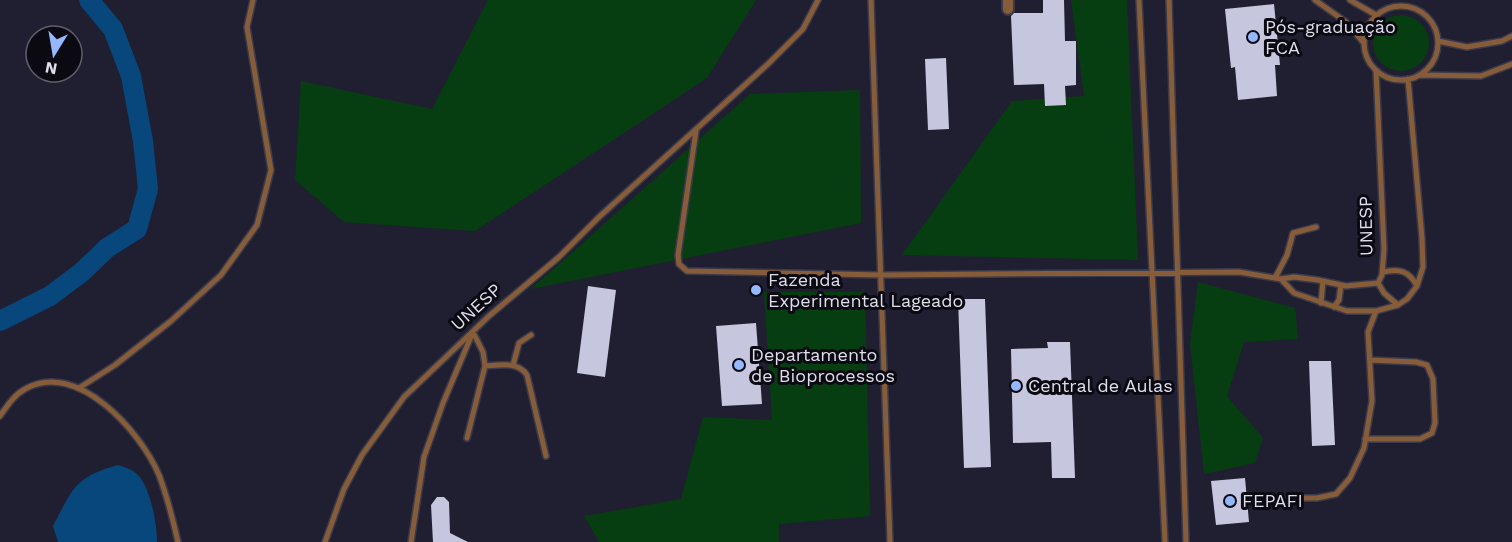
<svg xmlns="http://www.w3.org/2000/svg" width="1512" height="542" font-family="'Work Sans',sans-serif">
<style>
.green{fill:#063e12}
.water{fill:#08477b}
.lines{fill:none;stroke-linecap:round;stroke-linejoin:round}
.river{stroke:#08477b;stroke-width:20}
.building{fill:#c6c6de}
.lane-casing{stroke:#3b3a4b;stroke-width:8}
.street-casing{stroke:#3b3a4b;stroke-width:14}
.lane{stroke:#865c39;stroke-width:5}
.street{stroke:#865c39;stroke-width:10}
.poi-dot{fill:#94b7fd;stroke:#0b0a12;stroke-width:2}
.labels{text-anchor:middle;stroke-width:6;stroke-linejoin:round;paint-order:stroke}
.poi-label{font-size:18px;fill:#dfdeeb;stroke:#0b0a12;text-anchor:start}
.street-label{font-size:18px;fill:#dfdeeb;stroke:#0b0a12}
</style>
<rect width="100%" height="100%" fill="#201f31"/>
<path class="green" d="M488,0H756L707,78L475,231L344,222L295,180L301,81L432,109Z
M1071,0H1127L1138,260L902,255L1012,101L1084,96Z
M1373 43a28 28 0 1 1 56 0a28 28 0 1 1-56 0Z
M860,90L861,223L531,289L750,94Z
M1198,282L1295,308L1298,339L1244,342L1227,396L1263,438L1255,463L1204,474L1190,344Z
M764,292H865L870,516L779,524V542H599L584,516L681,499L703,417L772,420Z"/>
<path class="water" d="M118,465C124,467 131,469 136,473C150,485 157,523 157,542H58L53,526C73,488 75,477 118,465Z"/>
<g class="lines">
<path class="river" d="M0,321L50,296L82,272L107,248L137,229L148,189L143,141L131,76L113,29L89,0"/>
</g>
<path class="building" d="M1043,0H1064L1065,41H1076V85L1065,86L1066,105L1045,106L1044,84L1014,85L1011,16L1014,13H1043Z
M1274,4L1280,65H1275L1277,96L1238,100L1235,67L1231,68L1225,9Z
M946,58L949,129L928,130L925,59Z
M588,286L616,290L605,377L577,373Z
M958,299H985L991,467L964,468Z
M756,323L762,404L722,406L716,326Z
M1047,342H1070L1075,478H1052L1051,442L1013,443L1011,349L1048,348Z
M1309,361H1331L1335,445L1312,446Z
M1245,478L1249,522L1216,525L1211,481Z
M437,497H444L449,502L450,533L468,542H433L431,505Z"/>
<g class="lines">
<defs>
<path id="lane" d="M871,0L890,542
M1139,0L1165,542
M1169,0L1186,542
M1315,0L1346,22L1363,42
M1350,0L1376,15
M1364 43a37 37 0 1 1 74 0a37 37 0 1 1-74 0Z
M1438,41L1467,47L1502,41L1512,36
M1376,70L1384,249L1382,275L1378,283
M1420,75L1481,76L1512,64
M696,131L678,255L679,264L687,271L882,275L1239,272L1281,279L1294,277L1318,280L1346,286L1378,283
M1383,272C1399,268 1409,271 1417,286
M1275,278L1287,255L1293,233L1316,227
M1281,279L1294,293L1347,311H1376L1398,305L1407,299L1417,286L1423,267L1422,238L1408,79
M1378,283L1384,293L1398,305
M1321,303L1323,281
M1334,307L1339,300L1341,285
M513,365L519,343L531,335
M485,366C500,365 518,361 527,375L546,456
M79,388L115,365L171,321L221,275L257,225L271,170L247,27L253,0
M0,416C7,406 14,395 25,389C77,359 141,432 159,475C167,496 173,520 178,542
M1365,439H1420L1432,433L1435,423L1433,379L1427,365L1416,362L1370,360
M1287,498H1317L1336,494L1350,478L1364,448L1372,401L1368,332L1376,311
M325,542L344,489L362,455L404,397L489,316L559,257L599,217L768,64L803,29L818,0
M411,542L424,457L443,403L473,332L483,352L485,366L467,438"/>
<path id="street" d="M1008,0V9"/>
</defs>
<use href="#lane" class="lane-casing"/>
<use href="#street" class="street-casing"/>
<use href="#lane" class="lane"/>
<use href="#street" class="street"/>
</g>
<g class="poi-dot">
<circle cx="1253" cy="37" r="6"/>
<circle cx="756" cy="290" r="6"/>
<circle cx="739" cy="365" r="6"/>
<circle cx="1016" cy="386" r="6"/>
<circle cx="1230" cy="501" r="6"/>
</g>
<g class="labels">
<g class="poi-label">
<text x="1265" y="33">Pós-graduação<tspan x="1265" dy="21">FCA</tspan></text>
<text x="768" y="286">Fazenda<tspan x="768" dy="21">Experimental Lageado</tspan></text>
<text x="751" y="361">Departamento<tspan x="751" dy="21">de Bioprocessos</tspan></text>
<text x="1028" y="392">Central de Aulas</text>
<text x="1242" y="507">FEPAFI</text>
</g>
<g class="street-label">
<text transform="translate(1366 226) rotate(-91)" y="6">UNESP</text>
<text transform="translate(476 307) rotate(-42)" y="6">UNESP</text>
</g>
</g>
<g transform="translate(54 54) rotate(191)"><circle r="28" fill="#0b0a12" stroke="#605f69" stroke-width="1.5"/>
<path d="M0-4.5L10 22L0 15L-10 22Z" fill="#94b7fd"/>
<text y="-9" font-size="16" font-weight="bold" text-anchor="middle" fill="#dfdeeb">N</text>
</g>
</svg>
